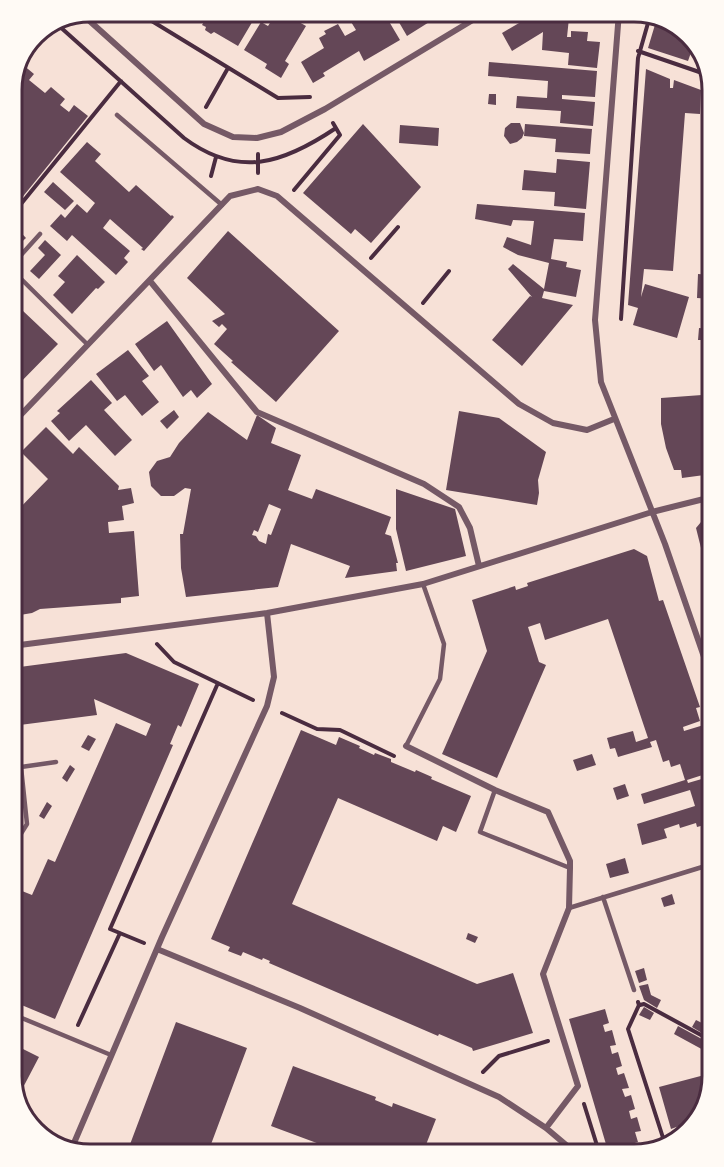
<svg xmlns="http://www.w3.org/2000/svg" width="724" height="1167" font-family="Mulish,sans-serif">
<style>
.building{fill:#644757;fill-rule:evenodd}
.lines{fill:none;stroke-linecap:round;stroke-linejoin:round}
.path{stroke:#4a2c40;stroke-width:4}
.service{stroke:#755966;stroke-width:4.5}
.minor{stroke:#755966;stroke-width:6}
.rim{fill:none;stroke:#4a2c40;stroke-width:3}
</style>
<rect width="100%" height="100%" fill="#f7e1d7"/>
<path class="building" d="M182,12H202L197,21Z
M210,12H248L247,14L254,19L238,46L214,32L211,34L205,30L206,27L202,25Z
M277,12H305L299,22L306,26L285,61L289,64L281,78L265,68L267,64L244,50L261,22L268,26Z
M345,12H374L377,17L384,13L400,40L364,61L359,51L323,73L325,76L313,83L301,62L324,48L319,38L326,34L324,31L338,24L345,36L356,30Z
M393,12H441L442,14L407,36Z
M536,13L569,18L567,37H571V31L588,32L587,41L600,42L597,68L568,65L569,53L542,50L543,32L512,51L502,33Z
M657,18L677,25L694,44L688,61L648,48Z
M489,62L597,71L595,97L562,95V99L595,102L593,126L560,123L561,111L516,108L517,96L547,98L548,81L488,76Z
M22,64L34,74L29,80L45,93L51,87L65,99L60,105L69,112L74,105L88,116L12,210V173L18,165L12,161V86Z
M646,69L670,79V88H673L674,80L701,90L700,114L685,113L673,271L644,269L641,297L645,284L689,297L677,338L633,325L638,308L628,305Z
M489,94H496V105L488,104Z
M511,123H520L524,133L522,138L517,142L510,144L504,136L505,128Z
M363,124L421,187L371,243L355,229L351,234L303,193Z
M525,124L592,129L590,154L555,152L556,139L524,136Z
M400,125L439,128L438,146L399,143Z
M87,142L101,154L95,161L129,192L136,185L171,216L172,215L174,217L144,251L141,249L143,248L110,219L103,228L130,251L124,258L128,262L116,275L72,235L67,241L50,226L61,214L65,218L77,204L87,213L95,203L60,172Z
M557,159L590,162L586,209L554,206L555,192L522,190L524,170L556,173Z
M53,182L74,201L65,210L44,192Z
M705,193L712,194V262H704L707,228H703Z
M477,204L585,213L583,241L554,239L551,259L567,262L566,267L581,270L576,297L544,291L542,298L573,305L522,366L492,340L530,296L532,297L508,269L513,264L544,289L549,263L518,255L503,247L507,237L531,245L534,221L513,220L511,226L475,219Z
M12,223L26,238L12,251Z
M228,231L339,331L276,402L231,362L233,361L214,344L227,329L222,324L219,327L212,321L225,314L187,278Z
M45,240L61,255L39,279L30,271L45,255L38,248Z
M77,255L105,282L98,289L96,288L72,314L53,295L65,282L58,276Z
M698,274L712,275V299L697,298Z
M22,310L58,344L12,391V318L14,319Z
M167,321L212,384L197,398L191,390L183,397L161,365L154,371L135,344Z
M699,328L711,329L710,340H698Z
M128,350L149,376L142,381L159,402L142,416L125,395L117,401L96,374Z
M91,380L112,403L104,410L132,440L115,456L86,425L69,441L51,421L60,413L57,411Z
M702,395L704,426L712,425V474L682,478L681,470H674L666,448L661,424V398Z
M174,410L179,417L167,429L160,421Z
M459,411L499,418L546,452L538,480L539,493L537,505L446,490Z
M208,412L247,440L257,415L276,428L271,443L301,455L288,490L312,499L316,489L391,517L385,534L391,536L398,563H396L397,571L345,578L350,566L291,544L278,587L186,597L181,568L180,534H183L191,489L185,488L174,496H161L151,486L149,472L157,461L170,457L179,443ZM269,504L281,509L271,535L268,534L266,544L259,541L256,536L252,535L254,530L258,532Z
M46,427L73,454L79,447L119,486L118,490L131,488L134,503L122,506L124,520L108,522L109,533L134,531L139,596L121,598V603L40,609L32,613L20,615V613H15V608H12V516L48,479L21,452Z
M396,489L455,509L466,556L406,571L396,529Z
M712,521V588H711L696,528L701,522Z
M634,549L647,556L659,601L663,600L700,707L696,708L700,721L683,727L684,731L707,724L712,739V772L687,780L688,783L712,776V823L697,827L696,823L680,828L679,824L664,829L667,838L642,845L637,824L695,806L690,790L644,804L641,794L685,780L680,764L671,767L669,760L663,762L656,740L650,742L652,747L618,757L615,748L610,749L607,738L614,736L633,731L636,742L648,738L608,619L545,640L540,623L528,627L539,662L546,665L497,778L442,754L487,651L472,600L515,586L516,590L528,586L527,583Z
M126,653L199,684L181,727L178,725L170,744L173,745L55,1019L12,1001V887L32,895L48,859L55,862L116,723L146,736L151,724L94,699L97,715L12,726V668Z
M301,730L336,745L339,737L360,746L359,748L374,755L375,753L391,759V762L415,772L416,770L432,777L431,779L471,796L456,832L443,826L437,841L338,798L292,904L477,984L513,973L533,1033L473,1051L472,1048L439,1034L438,1036L269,963L270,961L263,958L262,960L243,952L241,956L228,951L230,947L211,939Z
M88,735L96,739L89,751L81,747Z
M592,754L596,765L577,771L573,760Z
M70,765L75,769L67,782L62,778Z
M625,784L629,796L617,800L613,788Z
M47,802L52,806L44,819L39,816Z
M625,858L629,873L610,878L606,864Z
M712,882V915H711L702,885Z
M672,894L675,904L664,907L661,898Z
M468,933L478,937L475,943L466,939Z
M644,968L647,980L639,983L635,971Z
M648,984L651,995L661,1000L657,1008L644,1000L639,986Z
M644,1007L654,1013L650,1020L639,1015Z
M605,1009L609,1023L603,1025L605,1032L612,1030L616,1045L610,1046L612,1054L618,1052L622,1066L616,1068L618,1075L624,1073L629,1088L622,1089L625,1097L631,1095L635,1109L629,1111L631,1119L637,1117L641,1131L635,1132L638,1142L608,1151L569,1019Z
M696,1020L712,1028V1039L692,1027Z
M176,1022L247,1048L207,1155H126Z
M678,1026L711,1044L707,1052L674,1034Z
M12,1027L22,1033L17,1046L39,1057L17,1099L12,1077Z
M293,1066L376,1097L375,1100L392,1107L393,1103L436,1119L422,1155H349L271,1126Z
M712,1073L699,1120L693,1126L683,1128L682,1125L671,1129L659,1087Z"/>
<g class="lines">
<path class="path" d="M137,12L278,98L310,97
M58,25L184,138C239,179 284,163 336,128
M638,51L708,75
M206,107L228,68
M258,154V173
M211,176L216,157
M294,190L340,135L333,123
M12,215L121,81
M371,258L398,227
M423,303L449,271
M621,319L638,58L650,16
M157,644L174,662L253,700
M282,713L317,729L340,730L394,756
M144,943L110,929L218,683
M638,1002L639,1005L628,1029L666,1147
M640,1005L644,1004L712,1041
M78,1025L120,933
M483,1072L499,1056L548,1041
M584,1104L600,1155
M622,1155L675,1141"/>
<path class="service" d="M117,115L222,205
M12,265L40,234
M12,270L88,345
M406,746L440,679L444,644L423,584
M495,790L480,832L570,868
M12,848L27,824L21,767L56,762
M603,897L634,990
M569,908L712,864
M12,1014L111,1055"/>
<path class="minor" d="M619,12L595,320L601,382L665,544L712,680
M83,15L204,124L233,137L257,138L281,132L325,109L486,12
M150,281L257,412L424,484L459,507L470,528L479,566
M12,424L230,196L258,189L277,196L519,404L553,423L587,430L614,419
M12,646L267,613L423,584L652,512L712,497
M406,746L495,790L548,812L570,861V868L569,908L543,974L578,1086L546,1128
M157,949L300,1008L499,1097L546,1128L578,1155
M71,1150L162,937L267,706L274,677L267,613"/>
</g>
<path d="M0 0H724V1167H0ZM90 22H634A68 68 0 0 1 702 90V1076A68 68 0 0 1 634 1144H90A68 68 0 0 1 22 1076V90A68 68 0 0 1 90 22Z" fill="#fffaf5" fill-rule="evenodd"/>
<path class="rim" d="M90 22H634A68 68 0 0 1 702 90V1076A68 68 0 0 1 634 1144H90A68 68 0 0 1 22 1076V90A68 68 0 0 1 90 22Z"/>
</svg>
